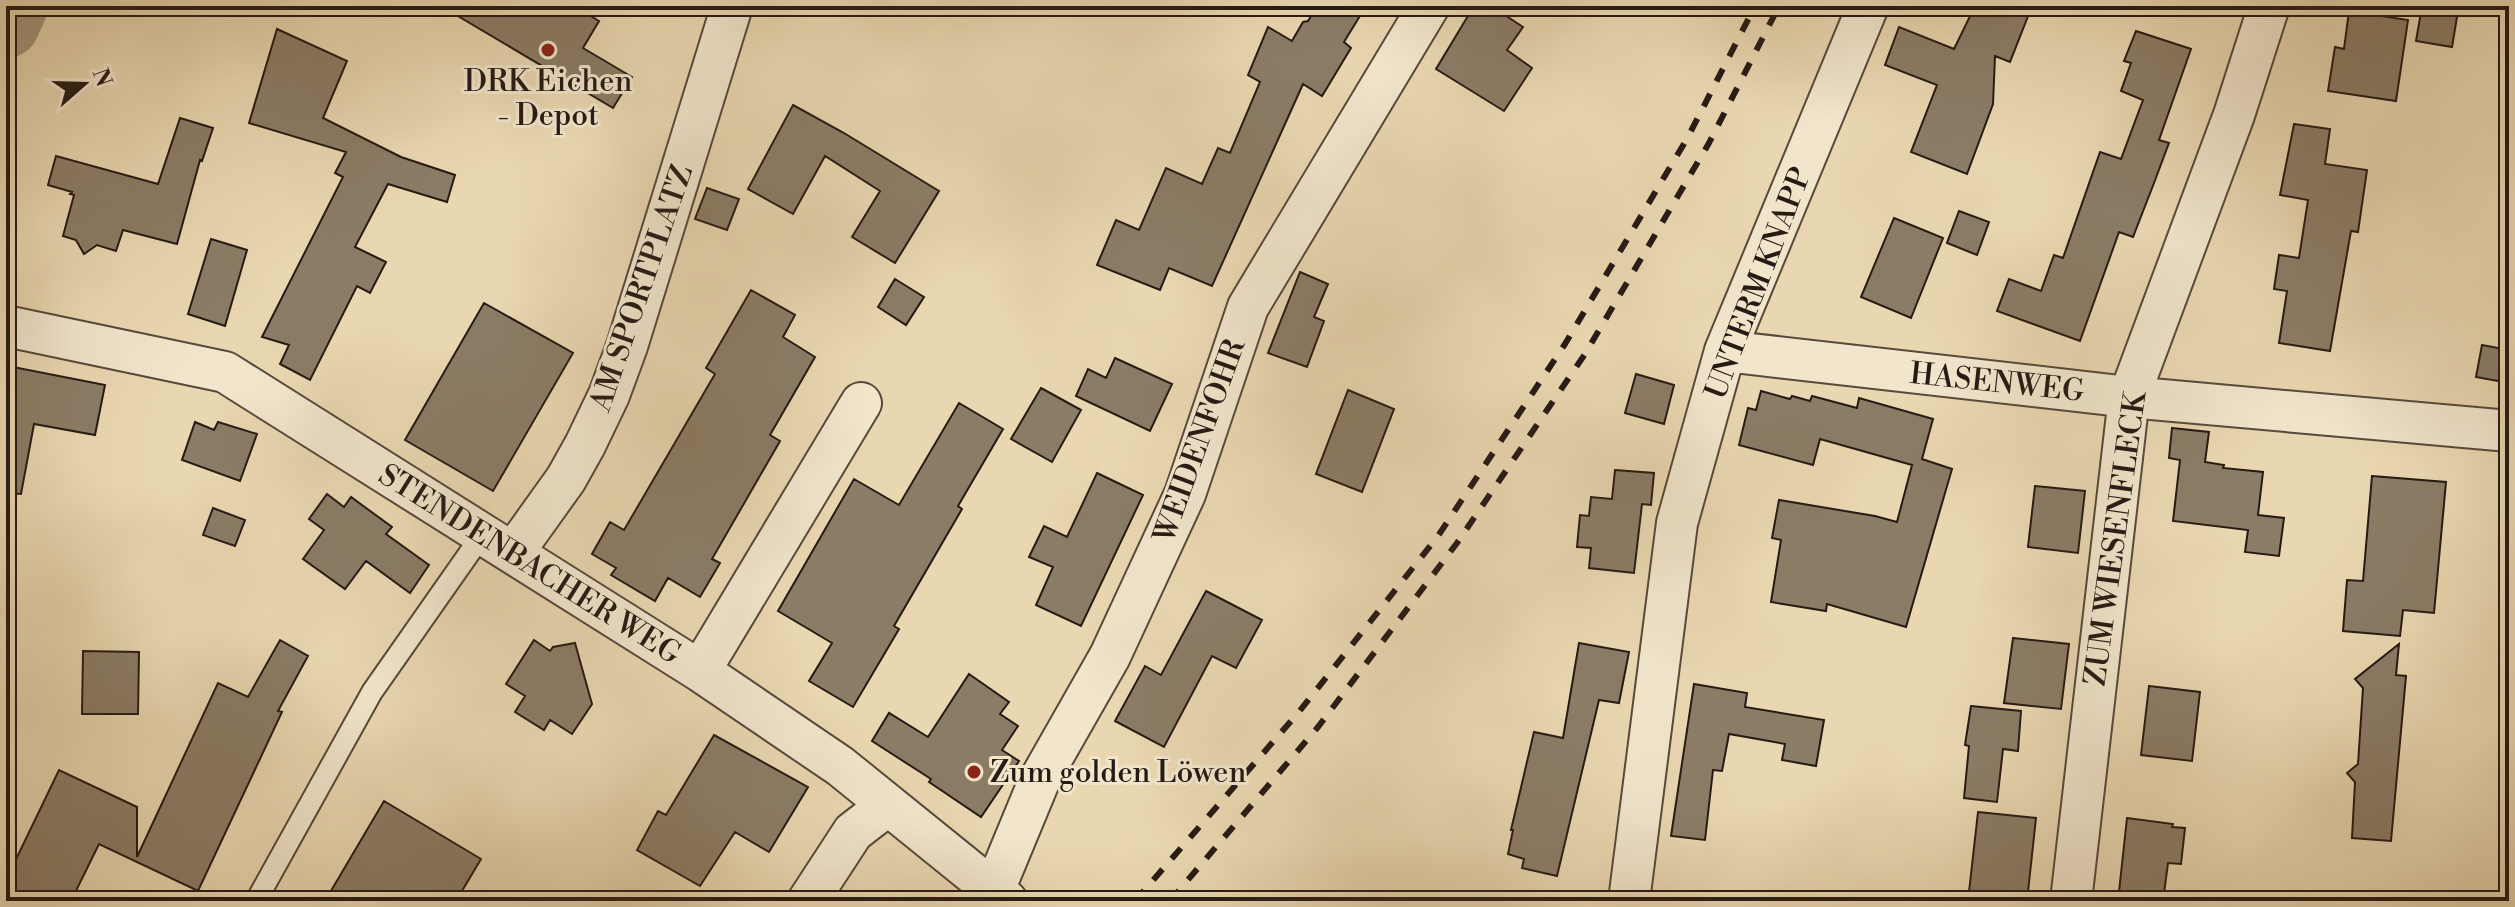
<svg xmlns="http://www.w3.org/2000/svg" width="2515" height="907" font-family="'Libre Bodoni',serif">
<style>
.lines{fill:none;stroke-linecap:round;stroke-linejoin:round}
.river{stroke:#a7977c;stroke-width:68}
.building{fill:#8b7c66;stroke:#261a14;stroke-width:2}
.service-casing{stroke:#57493b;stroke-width:24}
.minor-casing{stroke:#57493b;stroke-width:44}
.service{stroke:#f1e5cc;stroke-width:20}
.minor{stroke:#f1e5cc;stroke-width:40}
.rail{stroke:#261a14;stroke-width:6;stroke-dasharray:14 14;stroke-linecap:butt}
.poi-dot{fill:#8f2418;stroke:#f1e5cc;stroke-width:3}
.labels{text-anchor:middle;stroke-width:6;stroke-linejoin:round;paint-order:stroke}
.poi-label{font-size:30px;fill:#261a14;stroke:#f1e5cc}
.street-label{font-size:30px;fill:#261a14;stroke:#f1e5cc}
</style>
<rect width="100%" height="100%" fill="#e9d7b1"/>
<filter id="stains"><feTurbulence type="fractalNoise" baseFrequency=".0025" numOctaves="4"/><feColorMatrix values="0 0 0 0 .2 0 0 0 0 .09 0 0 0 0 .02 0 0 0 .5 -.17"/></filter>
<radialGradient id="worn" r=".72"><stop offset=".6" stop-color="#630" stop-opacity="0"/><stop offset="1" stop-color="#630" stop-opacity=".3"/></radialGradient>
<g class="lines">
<path class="river" d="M6,24L14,6"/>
</g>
<path class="building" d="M441,6H574L599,21L583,48L632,77L613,108Z
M1317,6H1366L1344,42L1351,48L1322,96L1303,84L1212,286L1169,268L1160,290L1097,265L1116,220L1139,230L1166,168L1202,184L1218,148L1230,153L1260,82L1248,75L1268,27L1292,41L1303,22L1308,21Z
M1474,6H1491L1523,27L1507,50L1532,68L1504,111L1436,69Z
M1975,6H2032L2010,62L1995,56L1993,104L1967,174L1911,152L1937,85L1885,65L1899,27L1954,49Z
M2422,6L2458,11L2452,47L2416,41Z
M2349,11L2408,20L2396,101L2328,91L2335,47L2344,49Z
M277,29L347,61L323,118L401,157L455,175L447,202L388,184L355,247L386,262L370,293L357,286L310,380L280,364L289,345L262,337L343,177L335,173L346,152L249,123Z
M2136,31L2191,49L2159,140L2169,143L2154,183L2133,237L2119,232L2080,341L1997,311L2009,279L2041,291L2054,255L2063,258L2100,152L2121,159L2143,100L2121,91L2131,63L2124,61Z
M793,105L844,133L939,191L895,263L852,237L880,191L825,156L793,214L748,189Z
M180,118L213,128L202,161L200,160L177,244L123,230L116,251L97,245L84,254L76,240L63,236L74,195L70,194L72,192L48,185L56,156L158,184Z
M2294,124L2330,129L2325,164L2367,170L2358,232L2351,231L2330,351L2279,343L2287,291L2274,289L2279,255L2299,258L2308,200L2280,195Z
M707,188L739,199L727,230L695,219Z
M1959,211L1989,222L1977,255L1947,243Z
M1894,218L1943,238L1911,318L1861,297Z
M211,239L247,250L225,326L188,314Z
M1300,272L1328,284L1314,317L1324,321L1307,367L1268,353Z
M895,279L924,297L906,325L878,307Z
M751,290L795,315L783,337L815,357L770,435L780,441L712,559L720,563L700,597L668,578L655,601L611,575L616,568L592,554L610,522L624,530L715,374L706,368Z
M484,303L573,353L493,491L405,440Z
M2482,345L2509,350V383L2476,377Z
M1115,358L1172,384L1150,431L1076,396L1088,369L1106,378Z
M13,367L105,385L95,435L34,424L21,494L6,493V374L11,375Z
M1636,374L1674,385L1664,424L1625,413Z
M1041,388L1081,410L1052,462L1011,439Z
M1348,390L1394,409L1362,492L1316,474Z
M1761,391L1790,399L1792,396L1810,401L1812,396L1857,408L1859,398L1933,419L1922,459L1952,469L1906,627L1827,604L1826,611L1771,602L1781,540L1772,538L1779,500L1875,516L1897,522L1912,465L1820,439L1813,465L1739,445L1748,408L1756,410Z
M959,403L1003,429L958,506L962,509L894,626L899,629L853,707L809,681L832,643L778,611L854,479L899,505Z
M195,422L214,430L218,422L257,434L240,481L182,460Z
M2172,428L2209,432L2205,462L2224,465L2223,468L2263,472L2258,515L2284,518L2279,556L2245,552L2248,530L2173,521L2180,460L2169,458Z
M1615,470L1654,473L1651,505L1642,504L1634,573L1589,568L1591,548L1577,547L1580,515L1589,516L1591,497L1612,499Z
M1097,473L1143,495L1081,626L1036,605L1053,567L1029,557L1044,526L1067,537Z
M2372,476L2446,482L2434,613L2403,610L2400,636L2343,631L2347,580L2363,581Z
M2035,486L2085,491L2078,553L2028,547Z
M327,494L344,507L351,497L392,527L386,534L429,565L410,593L366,561L345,589L303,559L324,530L309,519Z
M213,508L245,520L235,546L203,535Z
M1206,591L1262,620L1236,668L1212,656L1164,747L1115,721L1145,666L1161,675Z
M2013,638L2069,644L2061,709L2004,703Z
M280,640L308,656L278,711L282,712L198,891L99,844L71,901H6V880L59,770L137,807V857L218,683L248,697Z
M534,640L550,651L553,647L575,643L592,704L572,734L550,720L544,730L515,712L525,696L506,684Z
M1579,643L1629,652L1619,703L1599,700L1557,876L1522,868L1524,859L1508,854L1513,830H1511L1534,732L1563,738Z
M2399,644L2396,675L2406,676L2391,841L2352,838L2355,782L2347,773L2358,764L2363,688L2355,679Z
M83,651L139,652L138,714H82Z
M969,674L1009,702L1000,714L1018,726L1002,750L1019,761L981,817L929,782L931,779L872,741L889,713L928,737Z
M1694,684L1747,693L1745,707L1824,720L1816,766L1782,760L1785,744L1729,734L1722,771L1713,770L1705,840L1671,836Z
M2149,686L2200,692L2192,761L2141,755Z
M1971,706L2021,711L2018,751L2003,749L1997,802L1964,798L1969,746L1965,745Z
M714,735L808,787L769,852L735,832L700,886L637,850L658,811L666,815Z
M384,801L481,859L456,901H325Z
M1978,812L2036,818L2027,901H1968Z
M2127,818L2173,824L2172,827L2185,828L2181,864L2168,863L2163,901H2118Z"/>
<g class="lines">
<defs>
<path id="service" d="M256,901L372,692L482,535"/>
<path id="minor" d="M6,326L225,372L700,671L840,766L1007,901
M1725,351L2129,397L2509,431
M513,553L566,479L585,445L609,395L627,346L732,6
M700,671L861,403
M994,890L1040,779L1110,656L1185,494L1248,307L1429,6
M808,901L853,832L888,805
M1629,901L1677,523L1725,351L1868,6
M2071,901L2129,397L2234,115L2269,6"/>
</defs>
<use href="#service" class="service-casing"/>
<use href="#minor" class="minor-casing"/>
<use href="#service" class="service"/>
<use href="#minor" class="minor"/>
<path class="rail" d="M1135,901L1298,713L1438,536L1565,344L1688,137L1755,6
M1170,901L1318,727L1457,543L1585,354L1709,143L1779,6"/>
</g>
<g class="poi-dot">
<circle cx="548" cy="50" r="8"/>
<circle cx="974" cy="772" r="8"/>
</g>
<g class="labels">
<g class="poi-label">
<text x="548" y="91">DRK Eichen<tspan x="548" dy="34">- Depot</tspan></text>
<text x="990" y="782" text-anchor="start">Zum golden Löwen</text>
</g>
<g class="street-label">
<text transform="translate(1758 283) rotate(-69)" y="10">UNTERM KNAPP</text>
<text transform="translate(641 288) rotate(-71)" y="10">AM SPORTPLATZ</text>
<text transform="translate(1997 382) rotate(6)" y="10">HASENWEG</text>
<text transform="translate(1199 441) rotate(-70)" y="10">WEIDENFOHR</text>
<text transform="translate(2115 539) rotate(-82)" y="10">ZUM WIESENFLECK</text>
<text transform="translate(530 564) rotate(32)" y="10">STENDENBACHER WEG</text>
</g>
</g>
<rect width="2515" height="907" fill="none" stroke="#e9d7b1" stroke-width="32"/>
<rect x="8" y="8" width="2499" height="891" fill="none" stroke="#261a14" stroke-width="4"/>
<rect x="16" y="16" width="2483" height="875" fill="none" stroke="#261a14" stroke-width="2"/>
<g transform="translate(84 84) rotate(70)" stroke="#f1e5cc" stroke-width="6" paint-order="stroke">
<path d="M0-6L14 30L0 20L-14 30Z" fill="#261a14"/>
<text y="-12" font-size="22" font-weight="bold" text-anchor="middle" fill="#261a14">N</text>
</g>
<rect width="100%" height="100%" filter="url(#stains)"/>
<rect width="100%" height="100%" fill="url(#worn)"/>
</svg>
